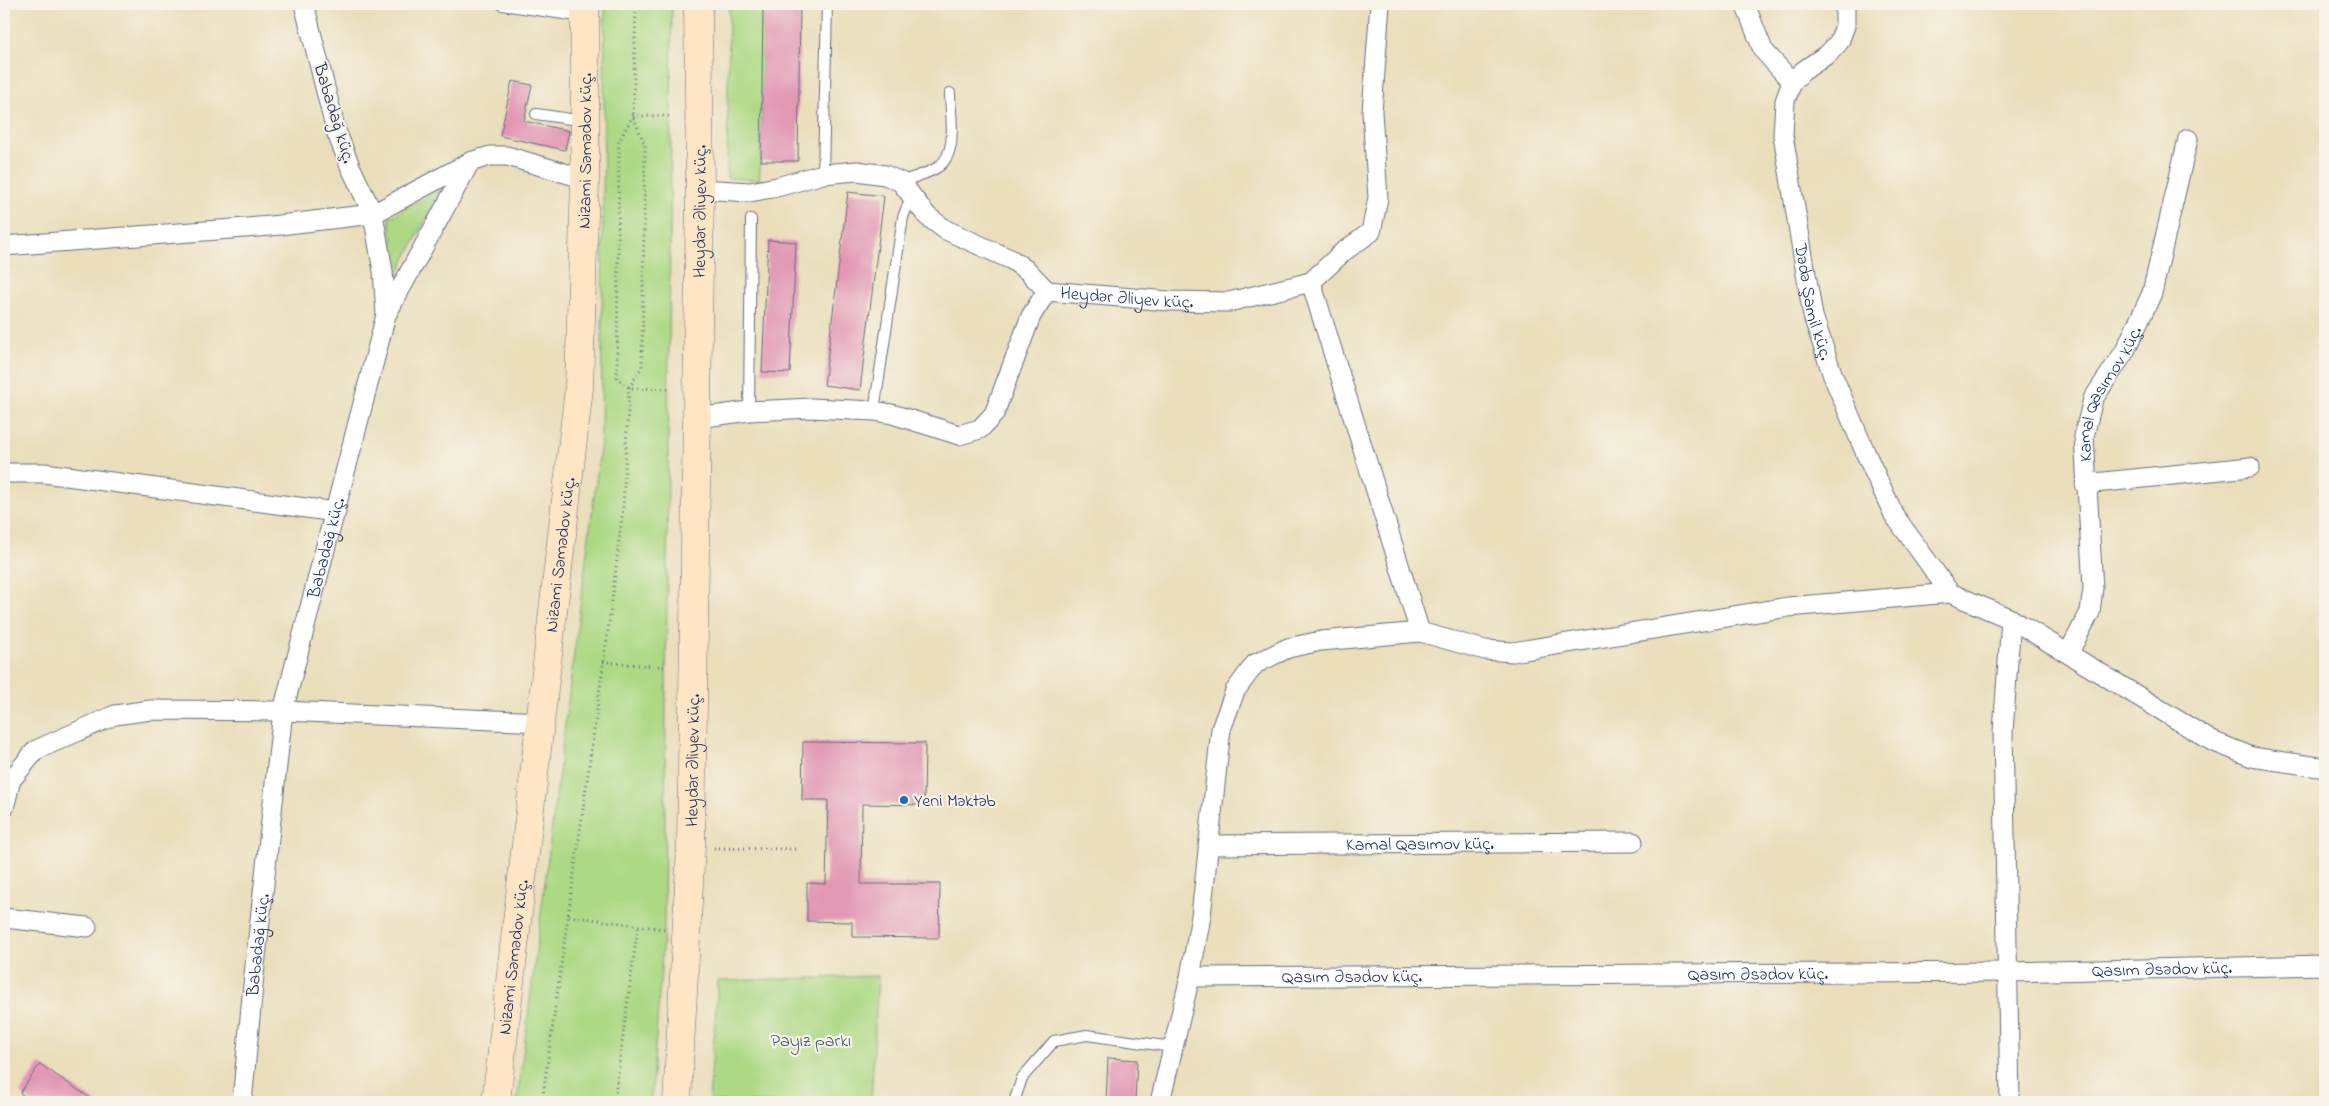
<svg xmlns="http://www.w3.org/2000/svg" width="2329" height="1106" font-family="'Indie Flower',sans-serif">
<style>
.green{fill:#add985;stroke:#648472}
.building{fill:#e298b5}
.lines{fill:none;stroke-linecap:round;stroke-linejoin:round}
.lane-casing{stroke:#636c7f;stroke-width:12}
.street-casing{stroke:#636c7f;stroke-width:21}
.secondary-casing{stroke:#636c7f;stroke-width:29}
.path{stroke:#636c7f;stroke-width:3;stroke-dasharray:1 4;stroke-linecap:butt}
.lane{stroke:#fff;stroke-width:10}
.street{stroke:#fff;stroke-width:19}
.secondary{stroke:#fde5c5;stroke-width:28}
.poi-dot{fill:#1f6fb2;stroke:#f7f3e8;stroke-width:2}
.labels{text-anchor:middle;stroke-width:4.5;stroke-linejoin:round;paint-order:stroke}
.street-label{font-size:18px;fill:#1b2f5e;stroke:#f7f3e8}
.poi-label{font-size:18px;fill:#1b2f5e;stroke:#f7f3e8;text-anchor:start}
.park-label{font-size:18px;fill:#405a68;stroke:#f7f3e8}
</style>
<rect width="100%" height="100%" fill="#f7f3e8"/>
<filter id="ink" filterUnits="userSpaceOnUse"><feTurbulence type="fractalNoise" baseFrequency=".02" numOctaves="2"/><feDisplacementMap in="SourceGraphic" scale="10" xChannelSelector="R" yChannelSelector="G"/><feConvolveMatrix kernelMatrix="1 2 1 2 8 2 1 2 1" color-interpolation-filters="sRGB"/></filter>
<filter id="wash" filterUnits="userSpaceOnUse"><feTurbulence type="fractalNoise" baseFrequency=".0096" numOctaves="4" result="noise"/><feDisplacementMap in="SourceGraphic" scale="20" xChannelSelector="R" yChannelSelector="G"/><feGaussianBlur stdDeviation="1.12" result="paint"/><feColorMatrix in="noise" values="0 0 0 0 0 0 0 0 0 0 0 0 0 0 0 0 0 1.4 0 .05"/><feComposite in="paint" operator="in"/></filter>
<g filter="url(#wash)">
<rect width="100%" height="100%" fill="#eadebb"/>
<path class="green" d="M605,4H672L664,929L651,1102H517L601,442Z
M729,4H763L761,161L759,180L727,178Z
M442,188L397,275L389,218Z
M878,976L871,1102H709L718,981Z"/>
<g id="blocks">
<path class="building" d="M763,4H800L798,161H761Z
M512,81L532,85L524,121L569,131L565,150L500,136Z
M848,192L884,196L860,390L824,385Z
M768,240L796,242L790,373L762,372Z
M803,742L925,743L924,805L862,804L861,884H940L939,938L852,937V922L807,921V883L826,884L828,800H802Z
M1108,1058L1137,1060L1135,1102H1106Z
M40,1064L96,1102H33L20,1093Z"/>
</g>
</g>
<g filter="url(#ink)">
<use href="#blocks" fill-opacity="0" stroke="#636c7f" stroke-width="1"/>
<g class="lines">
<defs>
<path id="lane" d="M502,5L584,17
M536,114L584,121
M823,174L827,4
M901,182C913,177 928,174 938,167C959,153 950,114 950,93
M749,411L751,219
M874,411L903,217L911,197
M1014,1102L1022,1078L1054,1041L1087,1035L1172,1047"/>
<g id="street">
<path d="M1745,4L1763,50L1792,82"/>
<path id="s1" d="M1845,4V26L1839,42L1829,53L1803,71L1792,82L1785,101L1783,135L1813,316L1833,376L1866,454L1894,515L1950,593"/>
<path d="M700,189L750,192L777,187L823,174L857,171L885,175L901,182L927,216L946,230L1012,260L1028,271L1047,291"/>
<path d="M4,246L271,226L373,214L470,162L490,156H507L585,179"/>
<path d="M1311,282L1420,632"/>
<path d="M386,315L470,162"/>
<path id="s2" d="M698,418L749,411L811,408L874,411L892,414L959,435L980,429L994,414L1031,316L1047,291L1169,301L1229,302L1311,282L1343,252L1371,232L1378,198L1372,112L1380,4"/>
<path d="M4,473H44L336,512"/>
<path d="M2085,484L2250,467"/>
<path id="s3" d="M2069,652L2090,612L2093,588L2084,436L2093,399L2125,351L2152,293L2188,139"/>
<path d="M4,808L11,780L36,750L115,715L151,710L283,711L541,722"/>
<path id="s4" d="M1208,845L1633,842"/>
<path d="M4,918L87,927"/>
<path id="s5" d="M1190,977L2008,972L2325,965"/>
<path id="s6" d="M242,1102L254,975L283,711L386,315L383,271L373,214L350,166L336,131L304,4"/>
<path d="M1160,1102L1190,977L1201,916L1221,729L1235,691L1255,664L1288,648L1321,641L1420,632L1485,650L1513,652L1788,607L1950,593L2011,619L2212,741L2252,757L2325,768"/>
<path d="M2010,1102L2003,732L2011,619"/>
</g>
<g id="secondary">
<path id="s7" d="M496,1102L579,388L585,179V4"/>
<path id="s8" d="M677,1102L691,847L700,189L698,4"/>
</g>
</defs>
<use href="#lane" class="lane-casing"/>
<use href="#street" class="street-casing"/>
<use href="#secondary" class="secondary-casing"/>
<path class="path" d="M668,389L629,388L617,378L619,141L633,116H671
M603,662L666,667
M714,848L797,849
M569,916L664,929
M542,1102L611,609L623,508L629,388L642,367L645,145L633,116L636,4
M614,1102L638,926"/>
<use href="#lane" class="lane"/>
<use href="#street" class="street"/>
<use href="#secondary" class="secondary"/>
</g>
</g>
<circle class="poi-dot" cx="904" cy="800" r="5"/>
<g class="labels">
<g class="street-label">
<text transform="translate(335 113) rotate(73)" y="6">Babadağ küç.</text>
<text dy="6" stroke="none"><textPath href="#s7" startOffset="956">Nizami Səmədov küç.</textPath></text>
<text dy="6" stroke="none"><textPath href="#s8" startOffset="891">Heydər Əliyev küç.</textPath></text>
<text dy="6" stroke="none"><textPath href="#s2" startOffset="522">Heydər Əliyev küç.</textPath></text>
<text dy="6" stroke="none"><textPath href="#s1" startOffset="325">Dədə Şamil küç.</textPath></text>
<text dy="6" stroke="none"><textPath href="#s3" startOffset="270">Kamal Qasımov küç.</textPath></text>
<text dy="6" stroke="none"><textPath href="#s6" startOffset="562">Babadağ küç.</textPath></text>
<text dy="6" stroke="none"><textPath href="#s7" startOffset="551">Nizami Səmədov küç.</textPath></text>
<text dy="6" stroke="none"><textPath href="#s8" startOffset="342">Heydər Əliyev küç.</textPath></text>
<text dy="6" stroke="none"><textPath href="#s4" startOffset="212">Kamal Qasımov küç.</textPath></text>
<text dy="6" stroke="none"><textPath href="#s6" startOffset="158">Babadağ küç.</textPath></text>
<text dy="6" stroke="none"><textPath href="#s7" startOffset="146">Nizami Səmədov küç.</textPath></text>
<text dy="6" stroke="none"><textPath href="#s5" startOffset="972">Qasım Əsədov küç.</textPath></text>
<text dy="6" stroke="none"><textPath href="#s5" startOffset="568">Qasım Əsədov küç.</textPath></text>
<text dy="6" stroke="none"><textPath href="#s5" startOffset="162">Qasım Əsədov küç.</textPath></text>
</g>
<g class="poi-label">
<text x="914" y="806">Yeni Məktəb</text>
</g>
<g class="park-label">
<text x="811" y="1046">Payız parkı</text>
</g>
</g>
<rect width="2329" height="1106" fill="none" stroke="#f7f3e8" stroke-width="20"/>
</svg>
